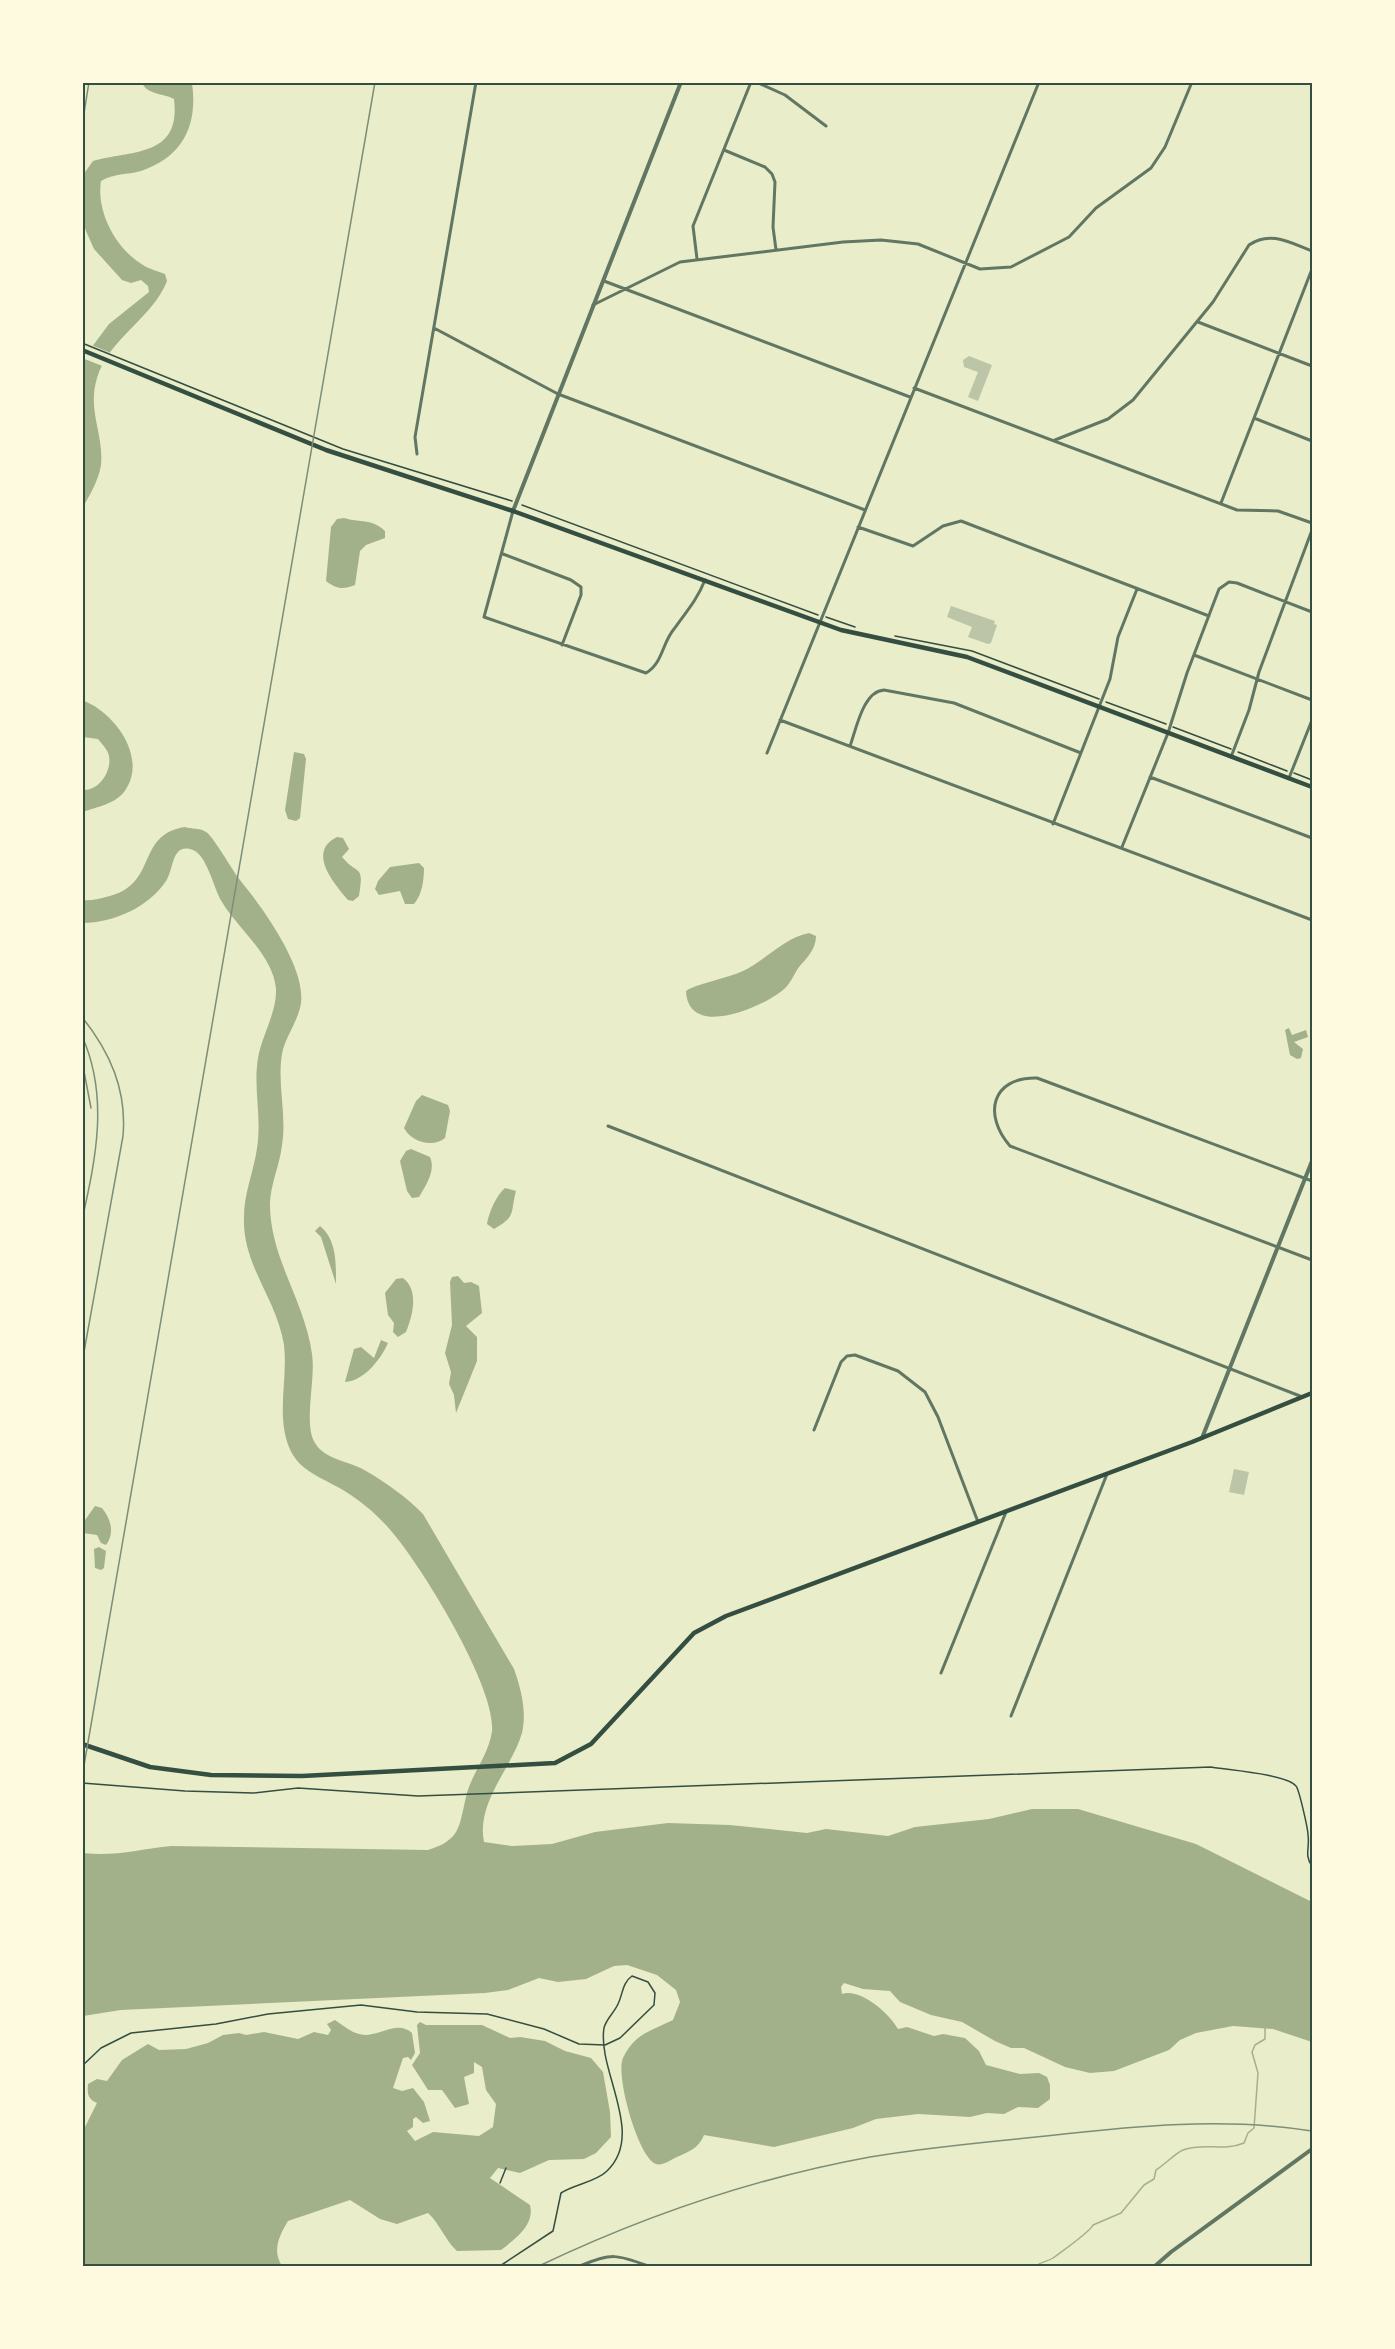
<svg xmlns="http://www.w3.org/2000/svg" width="1395" height="2349" font-family="Rubik,sans-serif">
<style>
.water{fill:#a3b18a}
.pier{fill:#e9edc9}
.lines{fill:none;stroke-linecap:round;stroke-linejoin:round}
.stream{stroke:#a3b18a;stroke-width:1.5}
.building{fill:#bcc5a7}
.path{stroke:#344e41;stroke-width:1.5}
.minor{stroke:#617663;stroke-width:3}
.tertiary{stroke:#617663;stroke-width:4}
.secondary{stroke:#344e41;stroke-width:4.5}
.rail{stroke:#7c8e77;stroke-width:1.5}
.neatline{fill:none;stroke:#344e41;stroke-width:2}
</style>
<rect width="100%" height="100%" fill="#e9edc9"/>
<path class="water" d="M142,83H192C198,125 183,157 141,171C127,175 114,173 101,181C96,212 116,249 143,265C149,269 158,271 165,274L167,281C152,319 109,338 97,378C87,411 104,434 101,465C99,479 90,495 83,507V359L109,324L149,292L148,286L141,280L131,283L122,280L94,249L86,231L83,222V175L93,161C134,150 181,157 174,99C163,93 148,95 142,83Z
M344,518C359,523 372,518 385,531V538L366,545L360,551L355,585C343,590 336,589 326,581L331,527L337,519Z
M82,700C115,712 149,759 124,792C115,804 96,807 83,812V790C99,791 112,771 109,756C108,750 102,744 98,739L83,737Z
M294,752L304,754L306,759L300,818L296,821L288,819L285,810Z
M185,827C191,829 201,828 206,832C213,836 232,870 240,880C262,907 310,972 300,1008C296,1024 285,1038 282,1054C277,1085 287,1114 282,1145C280,1164 271,1183 270,1202C269,1257 305,1301 312,1354C316,1379 303,1424 315,1443C325,1460 350,1461 366,1471C387,1483 406,1497 423,1514L514,1669C521,1689 527,1711 522,1733C512,1768 476,1802 484,1842L512,1846L552,1844L595,1832L668,1823L730,1825L807,1833L826,1829L888,1836L915,1827L989,1819L1032,1809H1078L1196,1844L1312,1902V2042L1273,2029L1233,2026L1196,2033L1180,2040L1169,2050L1114,2071L1090,2073L1065,2067L1024,2048H1011L995,2041L962,2022L931,2015L900,2002L890,1991L863,1989L844,1983L841,1987L842,1994C860,1988 889,2013 898,2029L907,2027L934,2036L943,2034L965,2038L979,2051L986,2065L1020,2074L1039,2073L1047,2077L1050,2085V2099L1038,2108L1018,2107L1004,2114L987,2113L970,2117L918,2114L876,2119L853,2128L774,2147L704,2135C698,2149 690,2151 677,2157C670,2160 663,2166 656,2164C638,2158 615,2074 623,2058C635,2033 651,2031 673,2020L680,2002L676,1990L657,1975L627,1965L614,1966L586,1979L558,1982L539,1978L508,1990L485,1993L121,2010L83,2016V1853C113,1857 141,1849 171,1846L428,1850C461,1840 459,1826 466,1797C471,1774 489,1755 492,1731C496,1687 422,1567 392,1532C379,1516 361,1501 343,1490C323,1478 298,1471 289,1447C276,1415 288,1379 284,1345C277,1299 242,1265 244,1217C244,1193 254,1171 257,1148C262,1117 253,1088 258,1058C262,1035 277,1012 276,989C273,955 238,929 222,902C213,888 207,852 190,849C171,845 174,870 166,881C149,907 113,923 83,923V900C91,901 98,899 106,897C160,885 134,835 185,827Z
M337,837L343,838L349,849L342,857C359,877 364,863 359,896L353,901L348,900C335,885 306,852 337,837Z
M419,863L424,868C424,880 422,895 414,904H405L400,891L379,895L375,889L378,881L390,867Z
M809,933L816,936C816,949 807,958 799,967C794,974 790,985 783,990C763,1007 688,1040 686,991L689,989C707,981 725,979 743,971C766,960 784,938 809,933Z
M1289,1028L1292,1035L1306,1030L1308,1037L1294,1042L1303,1049L1301,1058L1297,1059L1290,1055L1285,1030Z
M422,1095L448,1105L450,1111L445,1138C433,1148 411,1142 404,1128L416,1101Z
M411,1149L430,1157C436,1171 426,1185 419,1197L412,1198L407,1191L400,1161L406,1151Z
M505,1188L516,1191C510,1213 517,1216 494,1229L487,1224C489,1212 496,1196 505,1188Z
M320,1226C337,1240 336,1264 336,1284L321,1237L315,1231Z
M458,1276L464,1283L471,1282L479,1286L482,1313L466,1326L477,1337V1361L456,1413L454,1395L449,1384L451,1372L445,1353L452,1325L450,1282L452,1277Z
M403,1278C419,1290 413,1315 406,1332L398,1337L393,1332L394,1323L388,1315L385,1293L396,1279Z
M381,1340L388,1343C381,1359 364,1381 345,1382L354,1349L361,1347L374,1358Z
M95,1506L102,1508C111,1519 115,1533 106,1545L101,1543L97,1535L83,1533V1523Z
M99,1547L106,1551L104,1568L101,1570L95,1568L94,1549Z
M335,2020C345,2027 353,2034 365,2035C381,2035 398,2020 412,2033L415,2053L411,2060L408,2057L403,2058L393,2088L402,2091L413,2088L424,2102L430,2121L423,2123L416,2117L413,2119V2127L407,2131L415,2141L433,2132L479,2136L493,2127L496,2104L486,2090L482,2067L474,2062V2073L464,2077L469,2104L455,2108L442,2090H428L412,2065L420,2053L417,2025L420,2022L426,2025H482L510,2038L520,2037L545,2041L565,2051L591,2058L603,2072L610,2112L611,2137L596,2153L584,2159L549,2160L520,2173L498,2168L490,2178L530,2205C535,2225 515,2239 501,2250L457,2251C445,2240 440,2224 428,2213L397,2224L380,2219L350,2200L288,2221C279,2236 272,2251 282,2266H83V2131L97,2103C88,2099 87,2094 88,2084L97,2079L107,2081L122,2060L148,2044L159,2050L186,2049L208,2043L223,2035L239,2033L246,2035L264,2032L298,2039L314,2032L328,2035L331,2030L327,2024Z"/>
<path class="pier" d="M89,344L113,354L105,367L82,358Z"/>
<g class="lines">
<path class="stream" d="M1036,2266C1042,2261 1047,2262 1053,2258C1061,2252 1090,2232 1093,2225L1121,2213L1144,2185L1154,2179L1156,2170C1164,2165 1177,2152 1183,2150C1206,2142 1222,2152 1244,2143L1248,2133L1254,2128L1258,2073L1252,2052L1255,2045L1265,2039V2027"/>
</g>
<path class="building" d="M969,356L992,365L978,401L968,397L978,372L964,367L963,360Z
M951,606L995,621L994,624L997,625L991,643L988,644L968,637L972,627L947,617Z
M1234,1469L1249,1472L1244,1495L1229,1492Z"/>
<g class="lines">
<path class="path" d="M82,343L343,449L512,501
M522,505L818,615
M826,617L855,627
M895,636L972,651L1099,699
M1106,702L1166,724
M1173,727L1231,749
M1238,752L1287,771
M1294,773L1312,780
M82,1783L185,1791L253,1793L298,1788L418,1796L1211,1767C1228,1770 1286,1774 1296,1786C1299,1789 1308,1829 1308,1835C1310,1847 1304,1856 1312,1866
M82,2066L101,2048L131,2033L216,2024L268,2014L361,2005L417,2012L487,2014L544,2029L579,2044L605,2045L620,2038L654,2005L655,1993L648,1982L632,1976C622,1983 623,1994 618,2004C614,2013 606,2019 604,2028C597,2071 646,2134 607,2171C596,2182 575,2184 561,2193L553,2231L500,2266
M500,2183L506,2168"/>
<path class="minor" d="M756,82L785,95L826,126
M724,150L765,167L772,174L775,182L773,227L776,250
M697,259L693,226L751,82
M604,281L910,397
M593,305L680,262L843,242L881,240L918,244L980,269L1011,267L1069,237L1096,208L1151,168L1165,147L1192,82
M1198,322L1312,366
M434,328L558,394L865,510
M914,388L1237,510L1278,511L1312,523
M1254,418L1312,441
M1055,440L1108,419L1133,400L1213,302L1249,245C1270,230 1291,243 1312,251
M417,454L415,437L476,82
M1221,503L1312,269
M513,511L484,617L646,673C663,663 662,643 674,629C686,612 697,600 705,580
M858,527L913,546L943,526L961,521L1209,616
M503,554L571,580L581,587V595L562,645
M1194,655L1312,700
M780,720L1312,920
M850,746C856,730 863,691 884,690L954,703L1081,753
M767,753L1039,82
M1231,757L1249,710L1259,672L1312,530
M1150,777L1312,838
M1289,778L1312,720
M1053,824L1110,679L1118,637L1137,589
M1122,847L1168,733L1187,673L1219,589L1229,582L1237,583L1312,612
M608,1126L1300,1396
M1312,1181L1037,1078C991,1077 983,1115 1010,1146L1312,1260
M814,1430L841,1362L847,1356L855,1355L898,1371L925,1392L938,1417L978,1522
M941,1673L1006,1512
M1011,1716L1107,1474
M580,2266C611,2253 617,2254 648,2266"/>
<path class="tertiary" d="M1312,82V83
M513,511L681,82
M1202,1438L1312,1161
M1155,2266L1171,2252L1312,2149"/>
<path class="secondary" d="M82,350L326,450L513,511L841,630L967,657L1312,787
M82,1744L150,1767L211,1775L302,1776L555,1763L591,1744L694,1633L726,1616L1192,1442L1312,1393"/>
<path class="rail" d="M82,126L89,82
M82,1017C110,1052 127,1090 123,1136L82,1363
M82,1036C109,1096 96,1158 82,1220
M82,1061L91,1108
M82,1777L375,82
M539,2266C644,2216 755,2178 870,2157C928,2147 987,2142 1046,2136C1134,2126 1224,2117 1312,2131"/>
</g>
<rect width="1395" height="2349" fill="none" stroke="#fefae0" stroke-width="168"/>
<rect x="84" y="84" width="1227" height="2181" class="neatline"/>
</svg>
